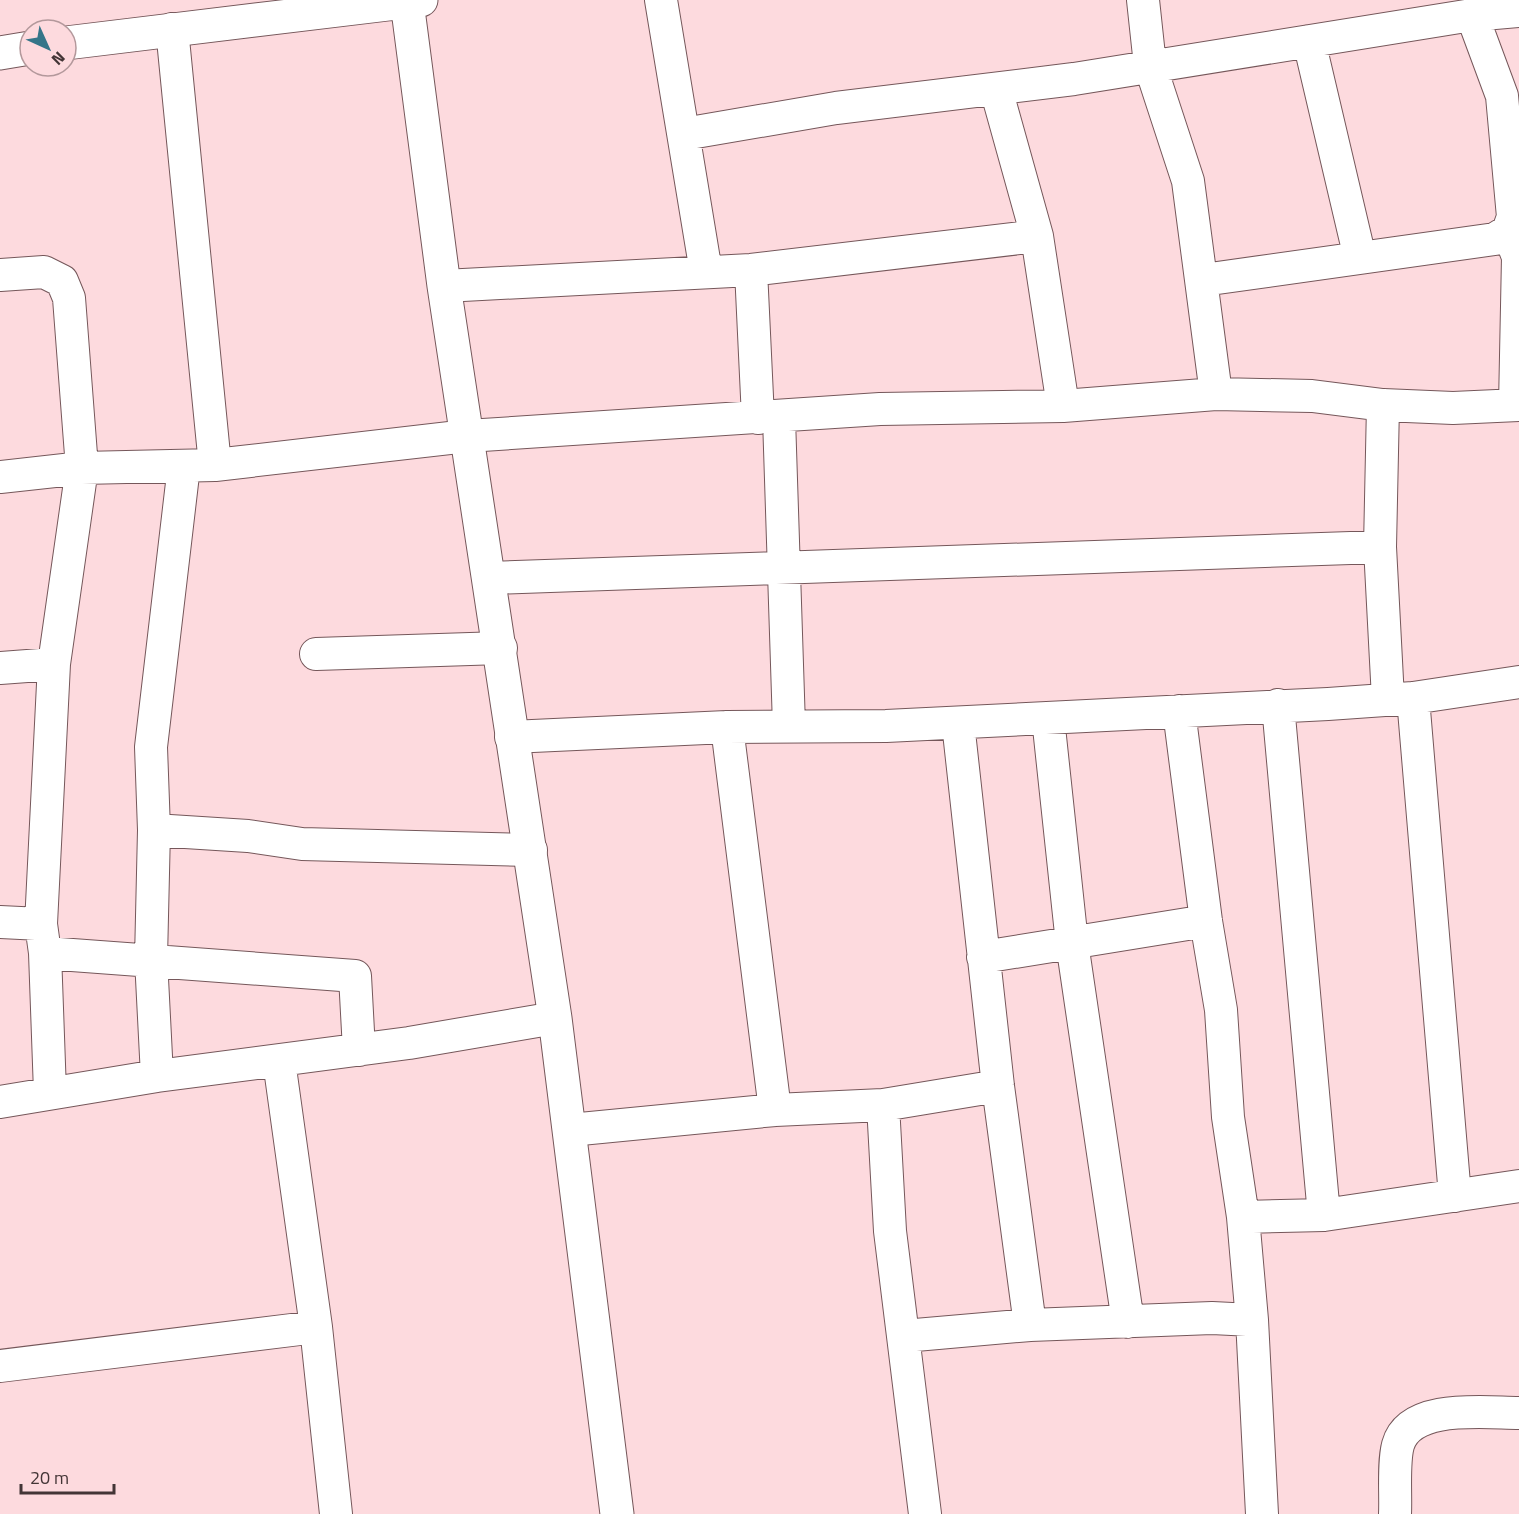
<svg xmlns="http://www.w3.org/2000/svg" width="1519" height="1514" font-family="'Titillium Web',sans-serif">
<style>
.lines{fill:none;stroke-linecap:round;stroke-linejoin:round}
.street-casing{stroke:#75575a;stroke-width:34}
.secondary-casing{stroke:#75575a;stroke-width:35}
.street{stroke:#fff;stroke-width:32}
.secondary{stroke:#fff;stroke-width:33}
</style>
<rect width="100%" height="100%" fill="#fddade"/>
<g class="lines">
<defs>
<path id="street" d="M661,0L706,272
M1143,0L1150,65L1188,181L1216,394
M172,29L215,465
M1309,41L1360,258
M996,89L1037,236L1063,406
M684,134L836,108L1074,79L1472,15L1519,11
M1508,231L1518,257L1515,405
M751,270L758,418
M0,275L44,272L62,281L69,298L82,468L54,664L41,924L45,953L50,1092
M1203,280L1495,239L1508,231L1513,217L1502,96L1472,15
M444,286L751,270L1037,236
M1383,405L1380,547L1388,699
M779,418L789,726
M0,477L82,468L215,465L467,436L880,409L1063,406L1216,394L1312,396L1383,405L1453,408L1519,405
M490,578L1380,547
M316,654L501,648
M0,668L54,664
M1413,698L1455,1196
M1278,705L1324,1215
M1179,711L1206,921L1221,1010L1228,1117L1243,1217L1252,1320L1262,1514
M1048,718L1072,943L1128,1322
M958,723L998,1086L1030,1325
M727,727L775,1110
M511,737L727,727L886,726L1328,704L1413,698L1519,682
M154,830L248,836L302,844L531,850
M0,922L41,924
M45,953L355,976L359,1050
M983,957L1206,921
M279,1061L316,1327L336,1514
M157,1076L151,959L154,830L151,747L184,466
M0,1102L157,1076L409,1043L555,1018
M883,1105L890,1231L925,1514
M570,1130L775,1110L883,1105L998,1086
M1243,1217L1324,1215L1519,1186
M904,1336L1030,1325L1212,1318L1252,1320
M0,1366L316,1327
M1395,1514C1396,1495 1393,1463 1398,1445C1410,1403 1485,1413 1519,1413"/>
<path id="secondary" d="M407,2L444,286L555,1018L617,1514
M66,43L421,0
M0,53L30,48"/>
</defs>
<use href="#street" class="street-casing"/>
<use href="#secondary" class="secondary-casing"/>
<use href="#street" class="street"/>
<use href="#secondary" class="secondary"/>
</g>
<g transform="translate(48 48) rotate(135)"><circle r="28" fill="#fddade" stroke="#b3989b" stroke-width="1.5"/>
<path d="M0-4.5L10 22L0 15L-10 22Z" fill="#357589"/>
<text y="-9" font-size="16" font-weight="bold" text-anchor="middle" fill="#433536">N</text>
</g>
<path d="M21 1484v9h93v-9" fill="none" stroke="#433536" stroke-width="3"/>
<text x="30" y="1484" font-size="18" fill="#433536" stroke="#fddade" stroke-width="4.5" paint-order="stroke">20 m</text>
</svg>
